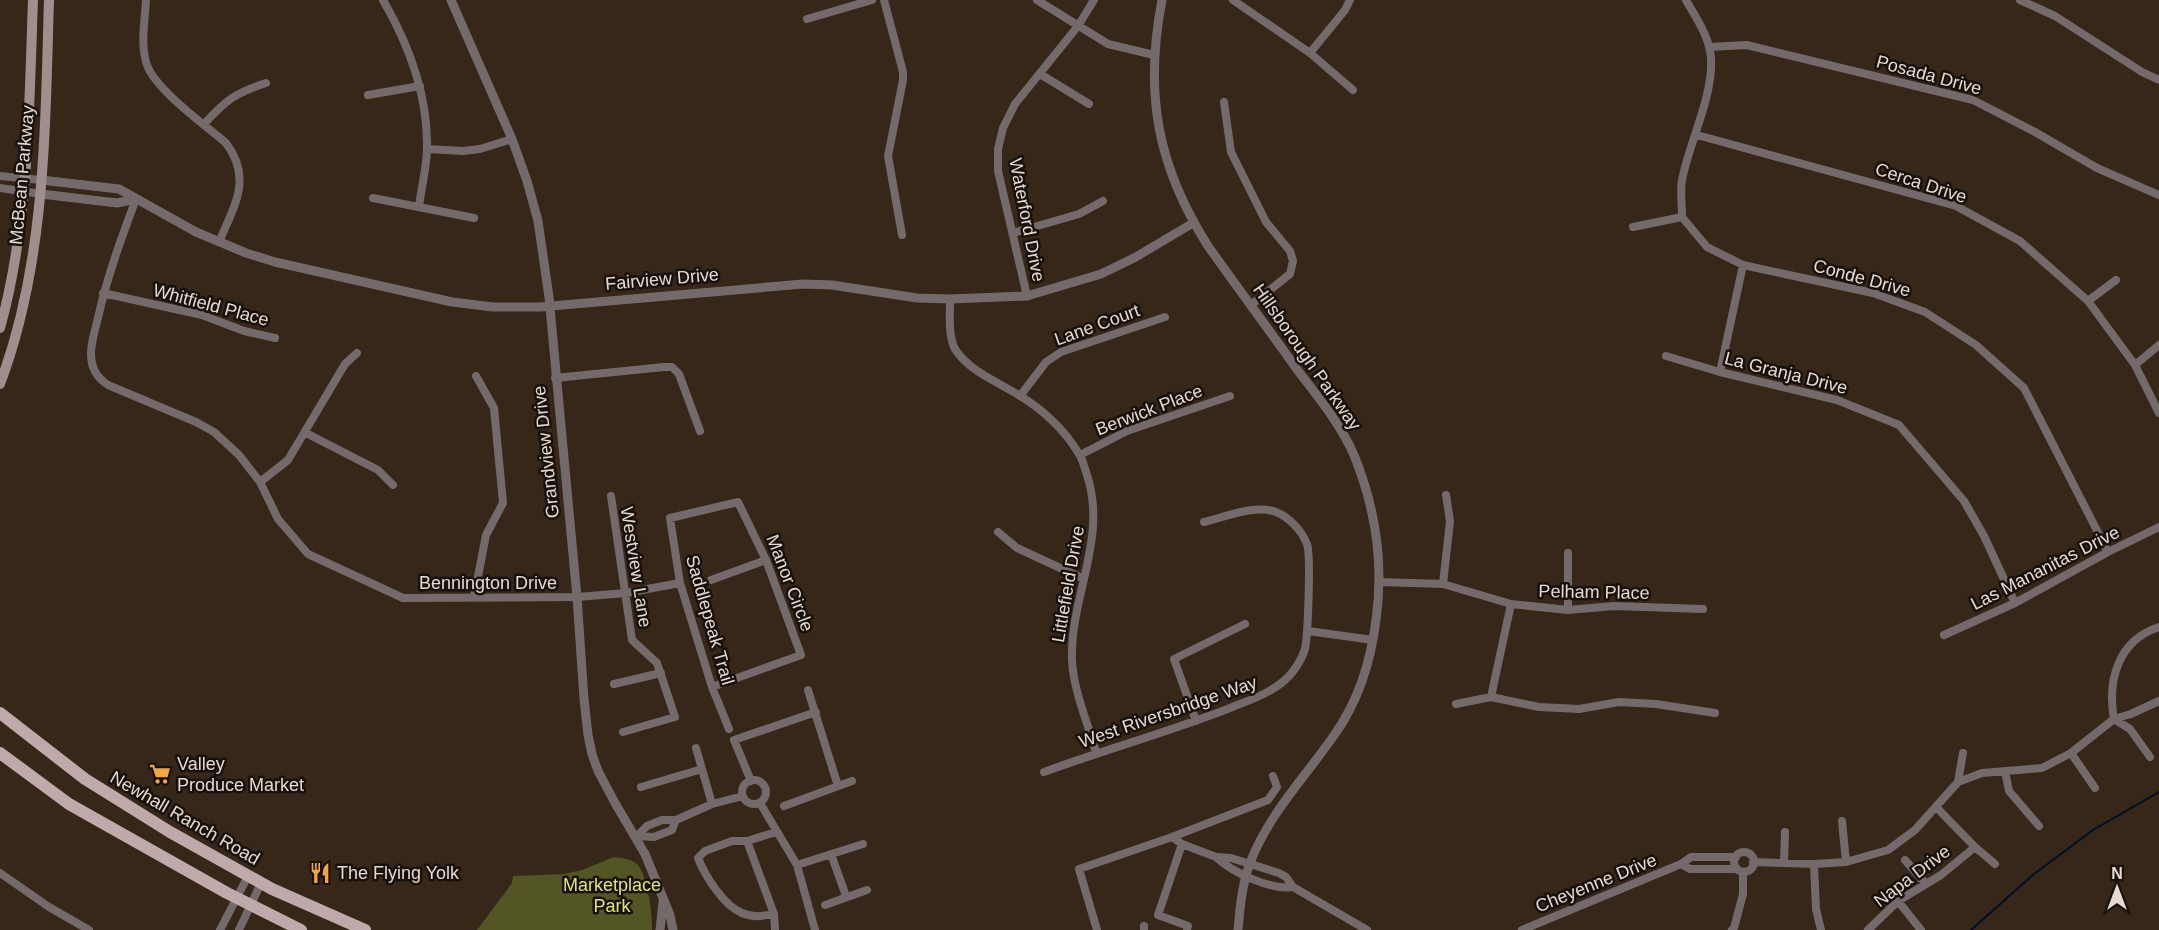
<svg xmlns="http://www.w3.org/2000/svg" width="2159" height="930" font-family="Helvetica,sans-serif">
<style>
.green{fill:#545524}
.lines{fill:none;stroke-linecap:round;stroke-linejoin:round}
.stream{stroke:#000e28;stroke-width:2}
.minor{stroke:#756a6b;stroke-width:8}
.tertiary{stroke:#756a6b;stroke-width:9}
.secondary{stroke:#a08e8f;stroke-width:10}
.primary{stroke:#c0a9ab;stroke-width:12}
.labels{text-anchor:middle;stroke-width:5;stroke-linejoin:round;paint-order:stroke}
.street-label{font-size:18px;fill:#e4dad2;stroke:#18110b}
.poi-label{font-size:18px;fill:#e4dad2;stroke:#18110b;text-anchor:start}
.park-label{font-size:18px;fill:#e0e478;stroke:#18110b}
</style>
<rect width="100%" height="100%" fill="#362719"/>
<path class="green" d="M614,857C622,858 631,859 637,864C647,874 653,915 652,930H477L512,883L513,876L564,874L582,870Z"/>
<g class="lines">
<path class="stream" d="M1971,930L2034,874L2093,830L2159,792"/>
<path class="minor" d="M146,0C145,21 140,45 147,65C156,90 205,125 226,143C253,179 234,206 219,242
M383,0C409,45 428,95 427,148C427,167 421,188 419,207
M884,0L903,72V80L888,156L902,235
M1037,0L1108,44L1154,55
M1233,0L1310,53L1353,90
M2020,0L2055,16L2142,72L2159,80
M807,19L872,0
M1709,47L1747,45L1973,100L2035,132L2097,168L2159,195
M1310,53L1345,10L1350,0
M1040,74L1089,104
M368,95L420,86
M1224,102L1231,152L1266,222L1290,251L1293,261L1290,274L1251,305
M204,124C226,100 235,93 266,83
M1697,135L1956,206L2020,241L2088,301L2135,365L2159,413
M427,149L463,151L480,149L512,139
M0,176L41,180
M0,188L41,194
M373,198L474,218
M136,199C121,239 107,277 98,318C95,330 91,342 91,354C91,368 97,378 108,385L196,422L214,432L239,455L260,482L278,519L308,554L403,598L577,597L626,593L680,583
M1682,217L1707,247L1743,265L1873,293L1925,312L1976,345L2024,388L2108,552
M1682,217C1682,205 1680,191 1682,180C1689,143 1713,97 1711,59C1710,37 1696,18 1686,0
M1633,227L1682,217
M1013,233L1079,214L1103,201
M103,293L202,315L244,331L275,338
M1027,296L998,171V149L1003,128L1015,104L1078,26L1094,0
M950,299C950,314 948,336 955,349C969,371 996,381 1017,394C1042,409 1064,429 1079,454C1083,460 1085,469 1087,475C1108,539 1070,596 1072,660C1073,689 1088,724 1096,752
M2088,301L2116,280
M1666,356L1720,372L1837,400L1899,425L1964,501L1984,536L2015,603
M2135,365L2159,345
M1720,372L1743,265
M555,378L664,367H672L679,374L700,431
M1020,396L1046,362L1061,352L1165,317
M306,433L378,470L393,485
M1080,455L1127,431L1230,396
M260,482L288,460L345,364L357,353
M611,496L632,640L657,663L675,717L623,732
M998,532L1017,548L1084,579
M711,580L766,560
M1380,582L1443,584L1511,604L1568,610L1614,606L1703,609
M1443,584L1450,521L1446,495
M474,597L486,535L503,503L494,408L476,376
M1568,610V553
M1308,631L1373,640
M1944,635L2015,603L2108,552L2159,527
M614,684L661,673
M712,687L801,655L766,560L738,502L670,518L680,583L712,687L729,729
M808,690L838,786
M1491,697L1511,604
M1456,704L1491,697L1539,707L1579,709L1619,702L1656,704L1715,713
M1196,721L1174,659L1245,624
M696,748L712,804
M2071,753L2095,788
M2150,757L2130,729L2114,719C2107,681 2118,640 2159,627
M2005,771L2009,791L2039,826
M1044,772C1104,750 1165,733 1225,710C1246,701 1269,695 1286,679C1294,672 1302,659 1305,649C1308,635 1311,555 1307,544C1302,531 1289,517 1276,512C1255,504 1225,517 1204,522
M742 792a12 12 0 1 1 24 0a12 12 0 1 1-24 0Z
M751,781L734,740L816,712
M1958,782L1963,753
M641,787L702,769
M760,803L797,865L815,930
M784,806L852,781
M1936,807L1975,847L1995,864
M1842,821L1846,862
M637,836L647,826L662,820H676L712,804L743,796
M637,836L654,837L672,830L676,820
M1172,837L1182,844L1216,857L1231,858L1279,873L1286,877L1293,887L1367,930
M747,841L774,914L775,930
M1182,844L1158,915L1188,926L1187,930
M1734 862a10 10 0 1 1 20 0a10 10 0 1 1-20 0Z
M831,854L846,896
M1216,857C1233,873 1270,890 1293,887
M1905,860L1926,884
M1753,862L1814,864L1846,862L1888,850L1915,830L1958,782L1982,773L2042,768L2071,753L2114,719L2131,714L2159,701
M1784,863L1785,832
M1681,864L1690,869H1737
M1814,864L1816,909L1821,930
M797,865L863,844
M0,873L49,907L89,930
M1898,901L1921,930
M825,905L867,890
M774,914C763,916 753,918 742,913C724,906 705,876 698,858L705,851L732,841H747L776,832
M220,930L248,876
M239,930L261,883
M1097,930L1079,869L1172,837L1268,800L1277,787L1273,776
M1144,930V926
M1522,930L1681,864L1691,857H1736
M1732,930L1734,928L1743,894V872
M1868,930L1898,901L1941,875L1975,847"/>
<path class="tertiary" d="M451,0L512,139L527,181L538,221L549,297L577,597L584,699L588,735L592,754L598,771L615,803L645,854L670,915L673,930
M1162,0C1144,93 1157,166 1208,246C1237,287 1267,327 1296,368C1317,396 1340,423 1354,455C1375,507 1384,564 1376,620C1371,660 1359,700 1335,734C1306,776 1268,815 1250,863C1242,885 1240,907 1238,930
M41,180L119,189L196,232L246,253L275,262L452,302L493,307H540L803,284L832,285L917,298L950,299L1027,296L1101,274L1134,258L1193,223
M41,194L117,203L136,199
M660,930L663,902"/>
<path class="secondary" d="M0,328C29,225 29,107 33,0
M0,384C46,262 45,128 49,0"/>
<path class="primary" d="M0,713L85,779L170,832L272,889L365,930
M0,753L69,804L227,893L301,930"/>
</g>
<defs>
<symbol id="supermarket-bare" viewBox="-9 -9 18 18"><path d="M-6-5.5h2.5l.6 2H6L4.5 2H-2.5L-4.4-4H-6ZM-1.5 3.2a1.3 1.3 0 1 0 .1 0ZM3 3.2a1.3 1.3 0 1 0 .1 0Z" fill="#f2a541" stroke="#18110b" stroke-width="2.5" paint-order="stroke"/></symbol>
<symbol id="restaurant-bare" viewBox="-9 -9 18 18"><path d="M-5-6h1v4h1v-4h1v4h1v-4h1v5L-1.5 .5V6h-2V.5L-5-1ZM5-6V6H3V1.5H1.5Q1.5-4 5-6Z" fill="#f2a541" stroke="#18110b" stroke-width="2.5" paint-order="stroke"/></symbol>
</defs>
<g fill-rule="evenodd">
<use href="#supermarket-bare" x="145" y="759" width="30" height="30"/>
<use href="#restaurant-bare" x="305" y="858" width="30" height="30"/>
</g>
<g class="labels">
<g class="street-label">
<text transform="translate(1929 75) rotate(15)" y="6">Posada Drive</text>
<text transform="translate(22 175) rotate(-85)" y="6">McBean Parkway</text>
<text transform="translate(1921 183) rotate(18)" y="6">Cerca Drive</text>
<text transform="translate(1027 220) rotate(79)" y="6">Waterford Drive</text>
<text transform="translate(1862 278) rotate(15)" y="6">Conde Drive</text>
<text transform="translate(662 279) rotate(-5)" y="6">Fairview Drive</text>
<text transform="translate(211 305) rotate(15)" y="6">Whitfield Place</text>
<text transform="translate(1097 325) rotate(-20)" y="6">Lane Court</text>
<text transform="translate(1307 357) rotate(55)" y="6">Hillsborough Parkway</text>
<text transform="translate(1786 373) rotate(14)" y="6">La Granja Drive</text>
<text transform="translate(1149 410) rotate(-21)" y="6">Berwick Place</text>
<text transform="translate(546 452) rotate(-96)" y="6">Grandview Drive</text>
<text transform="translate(636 567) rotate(81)" y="6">Westview Lane</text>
<text transform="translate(2045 568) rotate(-27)" y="6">Las Mananitas Drive</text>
<text x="488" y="589">Bennington Drive</text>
<text transform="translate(790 583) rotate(69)" y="6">Manor Circle</text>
<text transform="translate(1068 584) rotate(-80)" y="6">Littlefield Drive</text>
<text transform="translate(1594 592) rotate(1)" y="6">Pelham Place</text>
<text transform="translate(710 620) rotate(74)" y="6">Saddlepeak Trail</text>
<text transform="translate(1168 712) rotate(-19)" y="6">West Riversbridge Way</text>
<text transform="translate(185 818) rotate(30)" y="6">Newhall Ranch Road</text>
<text transform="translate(1912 876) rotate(-37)" y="6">Napa Drive</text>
<text transform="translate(1596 883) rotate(-22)" y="6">Cheyenne Drive</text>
</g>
<g class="poi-label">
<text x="177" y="770">Valley<tspan x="177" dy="21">Produce Market</tspan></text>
<text x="337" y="879">The Flying Yolk</text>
</g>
<g class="park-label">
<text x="612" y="891">Marketplace<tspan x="612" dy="21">Park</tspan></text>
</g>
</g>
<g transform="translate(2117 888)" stroke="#18110b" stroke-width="4.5" paint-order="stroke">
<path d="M0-4.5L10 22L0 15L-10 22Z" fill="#e4dad2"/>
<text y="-9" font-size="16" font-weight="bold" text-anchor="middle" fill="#e4dad2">N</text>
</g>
</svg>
